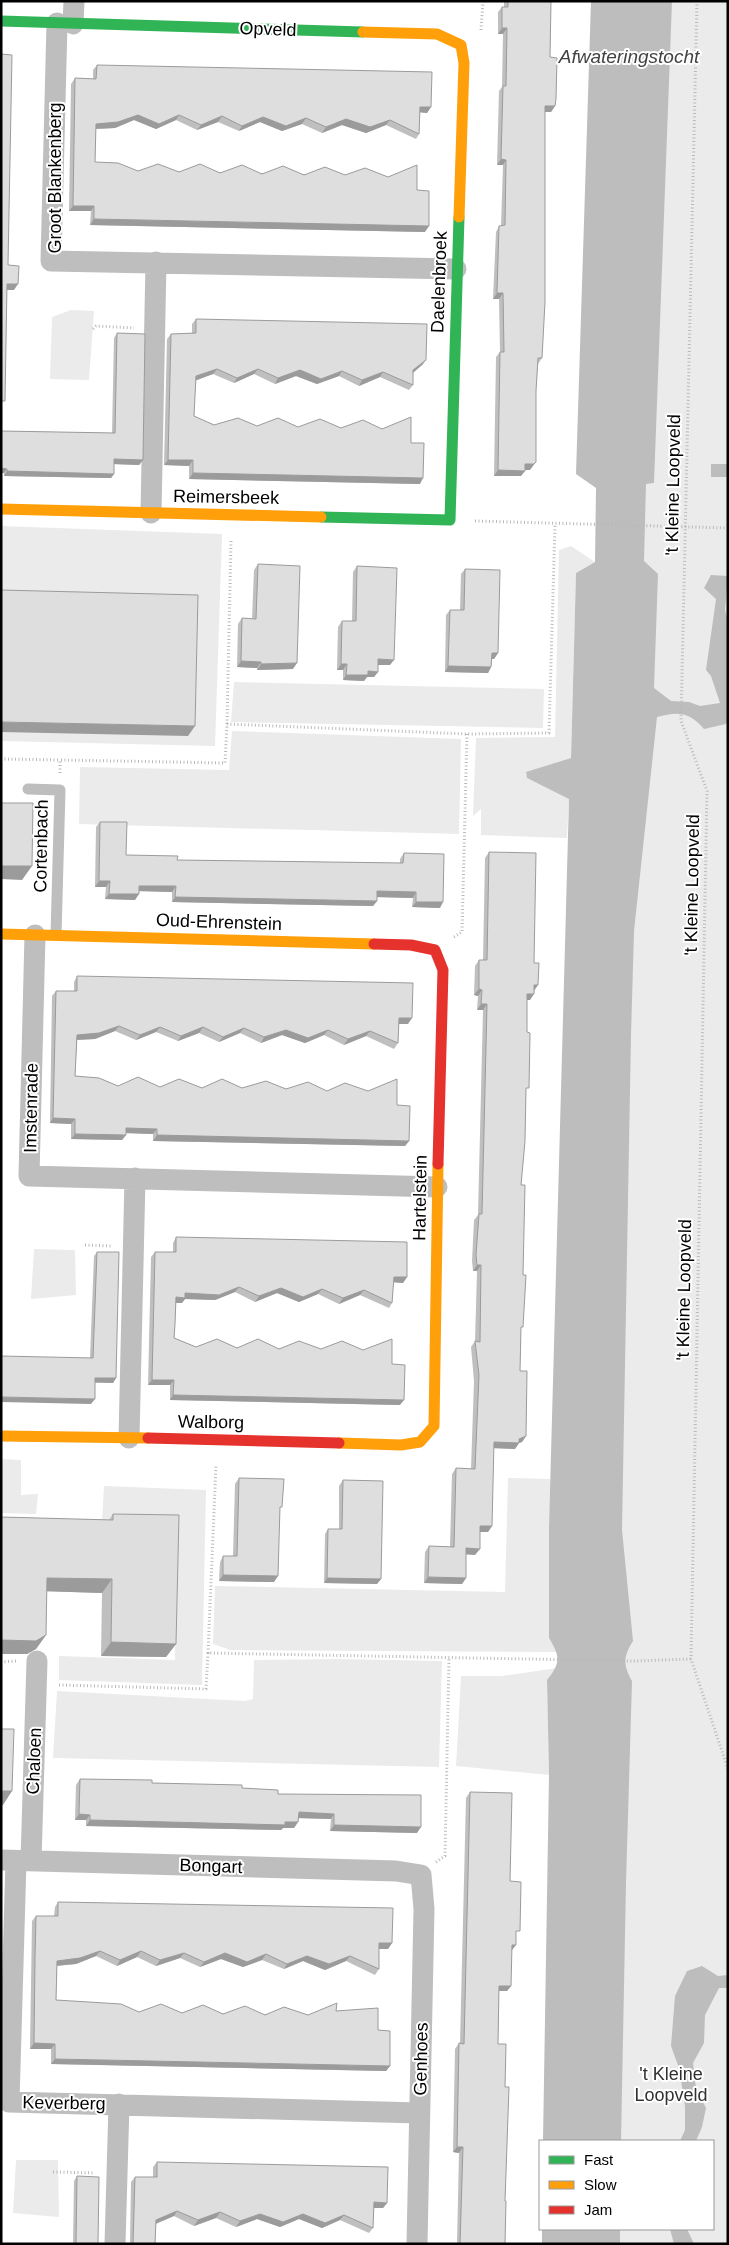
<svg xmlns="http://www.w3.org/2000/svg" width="729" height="2245" font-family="Helvetica,sans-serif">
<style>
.green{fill:#ebebeb}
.water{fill:#bdbdbd}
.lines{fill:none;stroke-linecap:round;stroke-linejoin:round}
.path{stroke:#b9b9b9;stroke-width:3;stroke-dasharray:1 2.5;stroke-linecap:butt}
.lane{stroke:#bebebe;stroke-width:11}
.street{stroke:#bebebe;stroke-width:21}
.fast{stroke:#30b455;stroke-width:11}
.slow{stroke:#ff9f0a;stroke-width:11}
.jam{stroke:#e5322d;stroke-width:11}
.wall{fill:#bfbfbf}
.shaded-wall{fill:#9b9b9b}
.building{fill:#dedede;stroke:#9b9b9b}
.labels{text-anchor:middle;stroke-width:4;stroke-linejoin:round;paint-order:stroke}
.street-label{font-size:18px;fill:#000;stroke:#fff}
.park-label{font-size:18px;fill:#313131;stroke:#fff}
.water-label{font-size:19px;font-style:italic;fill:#424242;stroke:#fff}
</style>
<rect width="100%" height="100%" fill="#fff"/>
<path class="green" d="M664,1H728V2244H610V2229H713V2141H613L619,1546L639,565Z
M71,310L94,311L89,380L50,379L52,317Z
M1,526L222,534L215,746L1,741Z
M571,546L595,562L576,573L571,758L526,773L527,778L569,798L567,838L481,835V809L473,816L476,738L555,737L559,550Z
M234,682L544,689L543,728L231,722Z
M232,731L461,739L459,834L79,824L80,767L229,770Z
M34,1249L75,1250L76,1295L31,1299Z
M1,1459L21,1460V1495L38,1494L36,1514L1,1513Z
M508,1478L550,1479L549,1638L558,1652L230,1650L213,1644L215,1586L505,1592Z
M104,1486L206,1490L202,1685L59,1680V1656L175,1660L176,1528L102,1522Z
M340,1659L442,1661L439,1767L53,1758L57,1691L245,1701L253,1699L254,1660Z
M557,1668L547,1680L549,1775L456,1766L461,1676H502Z
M16,2160H58L59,2217L13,2213Z"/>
<path class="water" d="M591,1H672L654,483L646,484L644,561L658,574L654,688L671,701L689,702L700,706L720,703L711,676L706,670L716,599L704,588L711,575L728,576L725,610L728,622V720L726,724L704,729C690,712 678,711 657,717L634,931L631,1035L622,1530L633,1641C623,1657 623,1665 632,1681L626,1883L621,2141H543L549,1775L547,1680C561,1663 560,1656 549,1638V1527L569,799L527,778L526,772L571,758L576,573L595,562L596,488L576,474Z
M711,464H728V477H711Z
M702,1966L718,1976L728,1975V1988H719L705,2015L704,2043L693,2063L696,2088L706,2108L702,2127L696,2141H680L685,2130V2106L679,2068L671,2046L675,1996L687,1971Z
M542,2229H620V2244H542Z
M670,2229H687L694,2244H674Z"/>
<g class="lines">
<path class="path" d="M697,1L681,721L707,791L691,1659L728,1769
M481,30L483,1
M93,329L96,326L134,328
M475,521L728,528
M227,724L231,540
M1,759L60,760
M60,773V760L225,763L227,724L467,734L549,733L555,524
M454,937L462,932L467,734
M85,1245L113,1246
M208,1653L216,1465
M1,1662L16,1661
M59,1685L206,1689L208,1653L634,1661L691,1659
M436,1862L445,1856L449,1657
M53,2172L95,2173"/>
<path class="lane" d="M28,789L60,790L56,935"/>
<path class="street" d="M57,23L51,261L456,269
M73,24L74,1
M151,513L156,262
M35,935L29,1176L437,1187
M129,1438L135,1178
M1,1860L396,1871L421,1875L424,1909L417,2244
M16,1861L9,2102L419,2113
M31,1861L37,1661
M115,2244L119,2104"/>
<path class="fast" d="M1,21L363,32
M321,517L450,520L459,217"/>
<path class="slow" d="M363,32L437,34L461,45L464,63L459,217
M1,509L321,517
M1,934L374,944
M1,1436L148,1438
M339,1443L401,1445L420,1442L434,1426L438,1164"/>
<path class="jam" d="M374,944L411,945L435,950L443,970L438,1164
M148,1438L339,1443"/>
</g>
<path class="wall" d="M504,1H551L550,57L555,106L551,112H545L542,358L538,364L530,470H525L521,476H494L496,357L500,352L499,299H493L496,232L499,226H501L503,165H497L499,91L502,87L503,34H498V12L502,7H504Z
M97,65L431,107L427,113L420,112L419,134L416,139L386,125L366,133L342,125L322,133L302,124L282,131L260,122L239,131L218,122L197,130L176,120L156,129L134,120L115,128L96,129L95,162L138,171L345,175L417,190L425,232L90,225L91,211H69L71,84L75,78L93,79V70Z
M196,319L426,360L422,365L413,373V385L409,390L380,377L359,386L339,376L317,384L296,376L275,384L254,374L234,383L213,374L195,380L194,416L214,425L341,428L411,443L420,484L189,479V466L164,465L167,339L171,334L192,333V324Z
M117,333L143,460L139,465L114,464V474L111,478L4,476V473H1V431L112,433L114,338Z
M258,564L293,669L257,670V668L237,667L238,624L242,618L252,619L254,570Z
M357,566L390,665H378V672L374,677H367L364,681L343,680V670H337L338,627L342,621H352L353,572Z
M465,569L498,653L494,659H492L491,667L488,673L445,672L446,615L450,610H460L461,574Z
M100,822L126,855L177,860L400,863V859L404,853L440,908L412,907L413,898L377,897V901L373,906L172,902V892L139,891L135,900L105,899L106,887H95L96,827Z
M489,852L534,963V990L530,1000H527L526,1091L521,1185V1330L520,1371L526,1436L522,1442L519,1443L515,1449L493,1448L492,1526L488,1532H480L475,1555L466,1554V1578L462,1584L424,1583L425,1552L429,1546L450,1547L452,1474L456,1468L471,1469L474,1381L471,1347L475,1341L477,1271H473L472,1261L474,1220L478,1215L483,1010H477L478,996L474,995L475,966L479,960H483L485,858Z
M77,976L408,1024H399L398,1043L394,1049L366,1036L344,1045L324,1035L305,1043L282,1035L261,1043L240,1033L219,1042L199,1033L178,1041L156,1032L136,1040L115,1031L95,1039L77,1040L75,1076L118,1086L327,1091L397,1105L409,1141L405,1146L153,1141V1134L126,1133V1135L122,1140L71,1139V1124L50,1123L52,996L56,991H74V982Z
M176,1237L407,1277L403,1283L393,1282L392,1303L389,1308L360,1295L339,1304L318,1294L299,1302L277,1293L255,1302L235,1292L215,1300L185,1299L182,1303H176L174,1338L196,1347L321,1349L392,1364L400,1405L170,1400V1385H148L151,1257L155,1252H173V1243Z
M97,1252L116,1378L113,1383H95L91,1404L90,1358L94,1256Z
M239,1478L280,1511L274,1582L219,1581L220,1562L223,1556H233L235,1484Z
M343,1480L381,1579L377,1584L324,1583L325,1534L328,1529H339V1486Z
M113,1514L176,1644L166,1657L101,1656L102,1593L46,1591V1635L36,1649L27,1654H1V1517L109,1520Z
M80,1779L242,1788L278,1794L417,1833L330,1831L331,1819L299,1818L298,1822L294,1828H283L281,1830L86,1826V1820H75L76,1785Z
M470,1792L510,1881L516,1937L512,1950H511V1986L507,1991H499L498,2044L505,2087V2244H457L459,2153L453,2152L455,2049L459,2043H460L466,1798Z
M58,1902L392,1943L388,1949H379V1969L375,1975L346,1961L325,1970L303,1961L284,1969L262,1960L243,1967L221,1959L200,1967L180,1958L156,1966L137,1957L117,1966L96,1956L76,1964L57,1966L56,2000L139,2012L308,2015L336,2011L378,2030L390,2066L386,2071L51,2064V2049H30L32,1921L36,1916H54L55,1907Z
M157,2162L387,2203L383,2208H374L373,2228L369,2233L340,2220L322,2228L299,2219L280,2227L257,2219L236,2227L216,2218L194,2226L174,2216L156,2224L155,2244H130L131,2182L135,2177H153V2167Z
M77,2176L98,2244H73L74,2181Z"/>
<path class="shaded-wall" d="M502,28H507L503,34H498Z
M545,106H555L551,112H541Z
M420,107H431L427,113L416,112Z
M138,115H179L176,120L156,129L134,120L115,128L92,129L96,124Z
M222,116L218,122L197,130L201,125Z
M263,117L306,118L302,124L282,131L260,122L239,131L242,126Z
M346,119L390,120L386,125L366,133L342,125L322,133L326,127Z
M501,159L506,160L503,165H497Z
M73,206H94L91,211H69Z
M94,219L429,226L425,232L90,225Z
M7,284H18L14,290H3Z
M497,293H503L499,299H493Z
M426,360L422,365L409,376L413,370Z
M217,369L213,374L192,382L196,376Z
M258,369L254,374L234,383L237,378Z
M300,370L342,371L339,376L317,384L296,376L275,384L278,378Z
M383,372L380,377L359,386L362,380Z
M114,459L143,460L139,465L111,464Z
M168,460H193L189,466L164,465Z
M536,462L530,470H521L525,464Z
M1,468L7,469L4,473H1Z
M498,470L525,471L521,476H494Z
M7,471L114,474L111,478L4,476Z
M193,473L423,478L420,484L189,479Z
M492,653H498L494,659H488Z
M378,659L394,660L390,665H374Z
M241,661L261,662L257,668L237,667Z
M297,663L293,669L257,670L261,664Z
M341,664H347L343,670H337Z
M448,666L491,667L488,673L445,672Z
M368,671L378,672L374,677H367L364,681L343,680L346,675Z
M1,722L195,726L188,736L1,732Z
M1,866H32L22,880L1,879Z
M99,881H110L106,887H95Z
M139,886H176L172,892L135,891Z
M377,891L416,892L413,898L373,897Z
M109,894H139L135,900L105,899Z
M175,897L377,901L373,906L172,902Z
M416,902H443L440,908L412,907Z
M534,985H538L534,991Z
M479,989L482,990L478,996L474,995Z
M527,994H534L530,1000H523Z
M481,1004H487L483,1010H477Z
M399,1018H412L408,1024H395Z
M119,1026L115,1031L95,1039L74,1040L77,1035Z
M160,1027L156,1032L136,1040L140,1035Z
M203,1027L199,1033L178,1041L181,1036Z
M244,1028L240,1033L219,1042L223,1037Z
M286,1030H328L324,1035L305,1043L282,1035L261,1043L264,1037Z
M370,1031L366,1036L344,1045L348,1039Z
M53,1118L75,1119L71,1124L50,1123Z
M126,1128L157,1129L153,1134L123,1133Z
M75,1134L126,1135L122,1140L71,1139Z
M157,1135L409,1141L405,1146L153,1141Z
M477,1265H481L477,1271H473Z
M394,1277H407L403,1283L390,1282Z
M239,1287L235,1292L215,1300L185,1299L182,1303H172L176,1297L185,1293Z
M281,1288L322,1289L318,1294L299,1302L277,1293L255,1302L259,1296Z
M364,1290L360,1295L339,1304L343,1298Z
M95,1378H116L113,1383L92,1382Z
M152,1380H174L170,1385H148Z
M173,1395L404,1400L400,1405L170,1400Z
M1,1397L95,1399L91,1404L1,1402Z
M526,1436L522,1442L519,1443L515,1449L489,1448L494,1442L519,1439Z
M480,1526H492L488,1532H476Z
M466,1548L480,1549L475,1555L462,1554Z
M223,1575L278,1576L274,1582L219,1581Z
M428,1577L466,1578L462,1584L424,1583Z
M47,1578L112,1579L102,1593L37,1591Z
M327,1578L381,1579L377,1584L324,1583Z
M46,1635L36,1649L27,1654H1V1640Z
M111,1642L176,1644L166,1657L101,1656Z
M1,1791H12L3,1805H1Z
M299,1812L334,1814L331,1819L295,1818Z
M79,1814L90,1815L86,1820H75Z
M90,1820L285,1822H298L294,1828H283L281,1830L86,1826Z
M334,1825L421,1827L417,1833L330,1831Z
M379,1943H392L388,1949H375Z
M512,1945H516L512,1950H508Z
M100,1951L96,1956L76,1964L53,1966L57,1961Z
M141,1951L137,1957L117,1966L120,1960Z
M184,1953L180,1958L156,1966L160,1960Z
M225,1953L266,1954L262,1960L243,1967L221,1959L200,1967L204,1962Z
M307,1956H350L346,1961L325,1970L303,1961L284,1969L287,1964Z
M499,1986H511L507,1991H495Z
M34,2043L55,2044L51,2049H30Z
M55,2059L390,2066L386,2071L51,2064Z
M457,2147H463L459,2153L453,2152Z
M374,2202L387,2203L383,2208H371Z
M177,2211L174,2216L152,2225L156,2220Z
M220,2212L216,2218L194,2226L198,2220Z
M260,2214H303L344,2215L340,2220L322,2228L299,2219L280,2227L257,2219L236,2227L240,2221Z"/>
<path class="building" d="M508,1H551L550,57L557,58L556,99L555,106H545V302L542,358H538L536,391V462L534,464H525V471L498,470L500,352H504L503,293H497L499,226L505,225L506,160L501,159L503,86H506L507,28H502V7H508Z
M1,54L12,55L8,265L19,266L18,284H7L5,401H1Z
M97,65L432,72L431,107H420L419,134L390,120L370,127L346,119L326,127L306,118L286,126L263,117L242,126L222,116L201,125L179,115L159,124L138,115L118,122L96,124L95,162L118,163L138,171L158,164L179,172L200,164L220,173L242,165L262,174L283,166L304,175L325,167L345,175L365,168L388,177L417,165V190L429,191V226L94,219V206H73L75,78L96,79Z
M196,319L427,324L426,360L413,370V385L383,372L362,380L342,371L321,379L300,370L278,378L258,369L237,378L217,369L196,376L194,416L214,425L238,418L257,426L278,418L298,427L320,419L341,428L363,420L382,429L411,417V443H424L423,478L193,473V460H168L171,334L196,333Z
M117,333L145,334L143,460L114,459V474L7,471V469L1,468V431L115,433Z
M258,564L300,566L297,663L261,664V662L241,661L242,618L256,619Z
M357,566L397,568L394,660L378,659V672L368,671V675H346L347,664H341L342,621H356Z
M465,569L500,570L498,653H492L491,667L448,666L450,610H464Z
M1,590L198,595L195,726L1,722Z
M1,803H33L32,866H1Z
M100,822H127L126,855L178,856L177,860L403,863L404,853L444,854L443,902H416V892L377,891V901L175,897L176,886H139V894H109L110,881H99Z
M489,852L536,853L534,963H539L538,985H534V994H527V1032L530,1033L529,1088H526L525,1141L521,1185H525L523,1275H526L523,1327H521L520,1371H527L526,1436L519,1439V1443L494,1442L492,1526H480V1549L466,1548V1578L428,1577L429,1546L454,1547L456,1468L475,1469L479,1375L475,1341L480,1342L481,1265H477L476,1255L479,1214H482L487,1004H481L482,990L479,989V960H487Z
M77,976L413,983L412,1018H399L398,1043L370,1031L348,1039L328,1030L308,1038L286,1030L264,1037L244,1028L223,1037L203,1027L181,1036L160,1027L140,1035L119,1026L99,1033L77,1035L75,1076L99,1078L118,1086L138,1077L160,1087L179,1079L202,1088L222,1079L242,1088L266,1081L286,1089L308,1082L327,1091L345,1083L368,1091L397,1079V1105L410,1106L409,1141L157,1135V1129L126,1128V1135L75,1134V1119L53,1118L56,991H77Z
M176,1237L407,1242V1277H394L392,1303L364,1290L343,1298L322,1289L303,1297L281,1288L259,1296L239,1287L219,1295L185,1293V1298L176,1297L175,1324L174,1338L196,1347L217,1339L237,1348L258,1339L279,1349L299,1341L321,1349L342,1341L363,1350L392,1339V1364L405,1365L404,1400L173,1395L174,1380H152L155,1252H176Z
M97,1252H119L116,1378H95V1399L1,1397V1356L93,1358Z
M239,1478L284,1479L282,1507H280L278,1576L223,1575V1556H237Z
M343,1480L383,1481L381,1579L327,1578L328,1529H342Z
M113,1514L179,1515L176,1644L111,1642L112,1579L47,1578L46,1635L36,1641L1,1640V1517L113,1520Z
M1,1729H14L12,1791H1Z
M80,1779L152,1780V1783L242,1785V1788L278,1790V1794L421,1795V1827L334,1825V1814L299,1812L298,1822H285V1825L90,1820V1815L79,1814Z
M470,1792L512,1793L510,1881L521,1882L520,1931H516V1945H512L511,1986H499L498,2044H506L505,2087H509L505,2201H506L505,2244H460L463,2147H457L459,2043L464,2044Z
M58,1902L393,1908L392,1943H379V1969L350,1956L329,1964L307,1956L287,1964L266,1954L247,1962L225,1953L204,1962L184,1953L160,1960L141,1951L120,1960L100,1951L80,1958L57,1961L56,2000L121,2004L139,2012L161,2004L182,2013L203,2005L223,2014L245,2006L265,2015L284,2007L308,2015L337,2003L336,2011L378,2008V2030L390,2031V2066L55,2059V2044L34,2043L35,1957L36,1916H58Z
M157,2162L388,2167L387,2203L374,2202L373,2228L344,2215L325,2223L303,2214L283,2222L260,2214L240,2221L220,2212L198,2220L177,2211L156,2220L155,2244H133L135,2177H157Z
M77,2176L99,2177L98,2244H76Z"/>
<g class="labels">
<g class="street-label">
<text transform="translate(268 29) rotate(2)" y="6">Opveld</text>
<text transform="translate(55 178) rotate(-90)" y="6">Groot Blankenberg</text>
<text transform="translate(439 282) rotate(-88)" y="6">Daelenbroek</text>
<text transform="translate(673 485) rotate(-89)" y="6">'t Kleine Loopveld</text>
<text transform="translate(226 497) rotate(1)" y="6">Reimersbeek</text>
<text transform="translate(41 846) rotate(-89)" y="6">Cortenbach</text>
<text transform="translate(692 885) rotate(-89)" y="6">'t Kleine Loopveld</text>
<text transform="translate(219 922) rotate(2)" y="6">Oud-Ehrenstein</text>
<text transform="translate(31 1108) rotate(-89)" y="6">Imstenrade</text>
<text transform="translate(420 1198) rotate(-89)" y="6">Hartelstein</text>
<text transform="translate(684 1290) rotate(-89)" y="6">'t Kleine Loopveld</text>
<text transform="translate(211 1422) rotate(1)" y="6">Walborg</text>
<text transform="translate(34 1761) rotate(-88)" y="6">Chaloen</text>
<text transform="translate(211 1866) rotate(2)" y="6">Bongart</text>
<text transform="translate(421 2059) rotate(-89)" y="6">Genhoes</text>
<text transform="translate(64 2103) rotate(1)" y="6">Keverberg</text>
</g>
<g class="park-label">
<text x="671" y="2080">'t Kleine<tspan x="671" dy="21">Loopveld</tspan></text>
</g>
<g class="water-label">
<text x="629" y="63">Afwateringstocht</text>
</g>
</g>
<rect width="729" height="2245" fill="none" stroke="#000000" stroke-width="5"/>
<rect x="539" y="2140" width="175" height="90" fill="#ffffff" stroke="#999999"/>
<rect x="549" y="2156" width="25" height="8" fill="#30b455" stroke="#999999"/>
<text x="584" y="2165" font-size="15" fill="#000000">Fast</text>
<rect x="549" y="2181" width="25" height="8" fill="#ff9f0a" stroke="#999999"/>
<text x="584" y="2190" font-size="15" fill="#000000">Slow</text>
<rect x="549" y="2206" width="25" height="8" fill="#e5322d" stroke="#999999"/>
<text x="584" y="2215" font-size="15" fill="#000000">Jam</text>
</svg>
